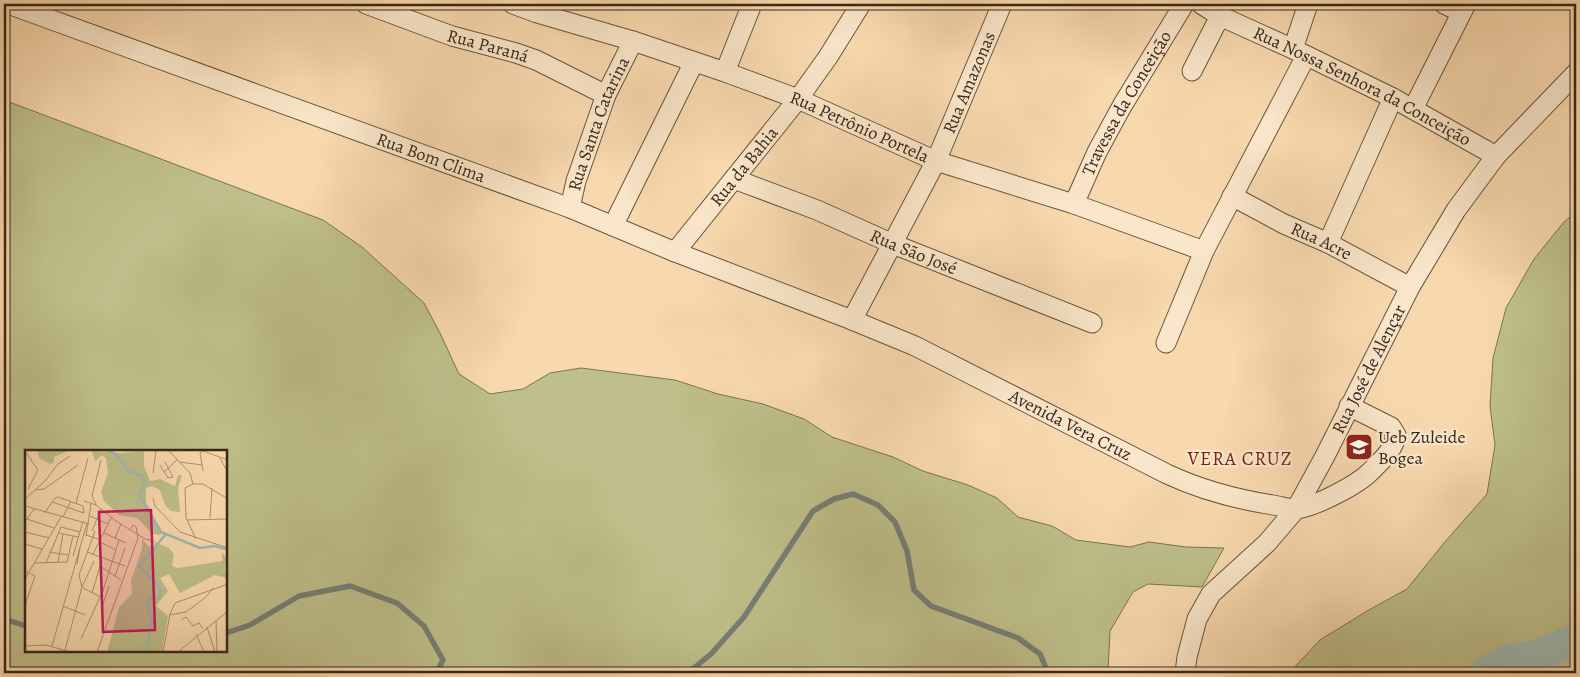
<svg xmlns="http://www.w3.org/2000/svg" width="1580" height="677" font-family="Alegreya,serif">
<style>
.green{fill:#bebf8a;stroke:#7b7451;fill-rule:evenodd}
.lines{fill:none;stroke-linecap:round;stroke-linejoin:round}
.stream{stroke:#767f74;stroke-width:5.5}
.river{stroke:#9fb9b2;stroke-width:32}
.minor-casing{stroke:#68543e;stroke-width:21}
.minor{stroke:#fae6ca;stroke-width:19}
.labels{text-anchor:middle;stroke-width:4.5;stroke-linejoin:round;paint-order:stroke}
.street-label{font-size:18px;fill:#382818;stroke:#fae6ca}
.poi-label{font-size:18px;fill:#382818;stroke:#fae6ca;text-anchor:start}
.neighbourhood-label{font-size:19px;letter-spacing:1px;fill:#7a1f14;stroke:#fae6ca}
.inset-river{fill:none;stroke:#9fb9b2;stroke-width:2.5}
.inset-road{fill:none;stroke:#ab9272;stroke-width:1}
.view{fill:#c2185b;fill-opacity:0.15;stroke:#c2185b;stroke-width:2.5}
.inset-edge{fill:none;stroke:#382818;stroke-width:2.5}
</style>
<rect width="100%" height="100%" fill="#f8d9ae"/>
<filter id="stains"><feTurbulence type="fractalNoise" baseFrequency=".004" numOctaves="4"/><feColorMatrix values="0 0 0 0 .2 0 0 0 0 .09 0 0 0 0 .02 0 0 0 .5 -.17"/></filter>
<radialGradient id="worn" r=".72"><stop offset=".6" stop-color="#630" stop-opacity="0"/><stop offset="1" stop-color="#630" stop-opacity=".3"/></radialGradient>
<path class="green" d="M4,100L323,220L362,247L424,303L440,333L459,374L490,394L523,389L550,373L581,368L675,380L718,394L763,404L804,419L832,437L893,457L923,471L968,485L997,498L1018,517L1052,526L1076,540L1130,547L1149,542L1186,547L1224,548L1202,587L1148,584L1133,592L1110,631L1108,673H4ZM26,451H226V651H26Z
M1576,212V670L1570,673H1289L1320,640L1367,611L1407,589L1444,543L1487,494L1495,445L1490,406L1493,358L1506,308L1534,259L1564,222Z"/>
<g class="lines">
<path class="stream" d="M4,619L26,626
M226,633L250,625L299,596L350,586L397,603L424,626L443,660L436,673
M688,673L711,654L744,617L813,511L834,499L853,494L878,505L895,522L907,551L914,590L931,606L1018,638L1040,654L1048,673"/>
<path class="river" d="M1485,673L1509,660L1535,656L1576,640"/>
<defs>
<g id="minor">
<path id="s1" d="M8,4L570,208L675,252L852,320L915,346L1167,474C1201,490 1235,499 1273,505C1280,506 1289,509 1296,509C1315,507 1357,485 1370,472C1381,461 1394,450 1396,435L1391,427L1349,406"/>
<path id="s2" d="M366,4L452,36L516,53L536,60L606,95"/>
<path id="s3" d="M513,4L537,13L633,41L725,72L798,99L936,161L1074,204L1204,251"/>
<path id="s4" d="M1201,4L1220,16L1293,49L1393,98L1496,156"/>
<path d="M1444,4L1461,12"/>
<path d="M1293,49L1308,4"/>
<path d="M1192,71L1220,16"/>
<path d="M725,72L752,4"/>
<path d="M1413,109L1466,4"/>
<path id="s5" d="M734,179L817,210L893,244L1092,323"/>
<path id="s6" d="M1232,196L1284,224L1328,243L1410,287"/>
<path id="s7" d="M1074,204L1097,152L1122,106L1184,4"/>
<path id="s8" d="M570,208L576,181L606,95L633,41"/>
<path d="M613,226L694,62"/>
<path d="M1328,243L1393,98"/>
<path id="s9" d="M675,252L798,99L828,57L861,4"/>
<path id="s10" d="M852,320L936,161L1002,4"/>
<path d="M1166,343L1204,251L1306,56"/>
<path id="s11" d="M1185,673L1187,657L1197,619L1211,594L1267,543L1296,509L1325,456L1410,287L1456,210L1496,156L1576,73"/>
</g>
</defs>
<use href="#minor" class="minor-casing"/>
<use href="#minor" class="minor"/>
</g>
<defs>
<symbol id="school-square" viewBox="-11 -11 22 22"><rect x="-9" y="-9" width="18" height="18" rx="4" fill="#8f2418" stroke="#fae6ca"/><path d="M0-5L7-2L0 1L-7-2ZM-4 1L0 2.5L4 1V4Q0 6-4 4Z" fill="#fff"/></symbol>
</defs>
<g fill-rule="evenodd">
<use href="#school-square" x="1343" y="431" width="32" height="32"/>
</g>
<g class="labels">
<g class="street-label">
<text dy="6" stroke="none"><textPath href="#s2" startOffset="129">Rua Paraná</textPath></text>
<text dy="6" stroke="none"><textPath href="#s10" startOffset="265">Rua Amazonas</textPath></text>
<text dy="6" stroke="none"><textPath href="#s4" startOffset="181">Rua Nossa Senhora da Conceição</textPath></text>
<text dy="6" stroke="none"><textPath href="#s7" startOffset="114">Travessa da Conceição</textPath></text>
<text dy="6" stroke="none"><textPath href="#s8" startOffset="89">Rua Santa Catarina</textPath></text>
<text dy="6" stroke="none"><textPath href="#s3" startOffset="368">Rua Petrônio Portela</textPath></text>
<text dy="6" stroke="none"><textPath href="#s1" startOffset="450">Rua Bom Clima</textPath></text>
<text dy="6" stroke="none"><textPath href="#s9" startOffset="110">Rua da Bahia</textPath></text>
<text dy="6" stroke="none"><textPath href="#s6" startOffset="100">Rua Acre</textPath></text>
<text dy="6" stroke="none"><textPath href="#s5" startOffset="194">Rua São José</textPath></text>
<text dy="6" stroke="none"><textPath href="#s11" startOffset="362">Rua José de Alençar</textPath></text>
<text dy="6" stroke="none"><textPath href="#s1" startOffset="1144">Avenida Vera Cruz</textPath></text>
</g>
<g class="poi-label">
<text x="1378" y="443">Ueb Zuleide<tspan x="1378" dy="21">Bogea</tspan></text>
</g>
<g class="neighbourhood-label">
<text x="1240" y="465">VERA CRUZ</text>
</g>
</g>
<g transform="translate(25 450)">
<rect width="202" height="202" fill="#f8d9ae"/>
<path d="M13,1H43L29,7V12L25,14L14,8ZM67,1L96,3L119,1V16L125,31L135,29L150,36L153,25H157L153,38L155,62L146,61L140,55L135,40L127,36L121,38V53L137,82L135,85L128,84L112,68L94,65L79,51L76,42L83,23L81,8L77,5L70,11ZM117,88L123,96H129L130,92L144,98L149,104L147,116L153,118L197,111V102L202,109L200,118L202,128L190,125L155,143L144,124L135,128L143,141L131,156L143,166L137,202H82L94,157L107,144L106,130L117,99Z" fill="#bebf8a"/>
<path class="inset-river" d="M83,1L91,4L103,21L118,26L120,34L114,44L136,82L175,98L190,96L203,100M121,202L127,171L122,154L127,147L134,148L136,139L114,116L141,84"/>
<path class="inset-road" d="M0,1L13,20L3,39M144,1L165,23L168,34M178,1L203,10M178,1L175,3L178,21M195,8L203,23M155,12L177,15M135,15L143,28L148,27L140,12M139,22L152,10M128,23L131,1M10,40L19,39L53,15M128,48L130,56L155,82L203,98M0,49L20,31L33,14L45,6M59,51L71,55L91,71L120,89L130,91M51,53L63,8M71,55L67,46L76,10M0,56L64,74M20,63L23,58L27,52L30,48L33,47L58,56L59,63L27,52M65,66L83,74M38,67L46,51M185,68L187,38M2,69L29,78M162,70L203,69M0,72L9,59M67,81L76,59M0,82L24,88M33,83L53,87M79,83L101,93M61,85L76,90M61,86L66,54M90,88L96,74M171,89L161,68L160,38L168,34H178L203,49M75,92L91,100M0,94L17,99M24,102L43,105M62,102L100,116M68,104L86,68M48,106L58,71M33,112L38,84M10,113L42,112L48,86M21,113L36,77L55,82M52,114L55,97M75,116L96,130M0,121L10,126L0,155M90,126L100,98M0,129L36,67M57,137L54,125L70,81M58,138L76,147L94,90M67,143L76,113M78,154L84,136M38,156L60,165M144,165L161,162L180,148L188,138M156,170L161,167L168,176L174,173L178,179M191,171L192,202M182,177L190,202M171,184L179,202M56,189L75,147M0,196L21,195L45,202M27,196L62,73M40,200L57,137L69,111M72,202L113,88L111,77L108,75L106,79M138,202L145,164L150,153L203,134M153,202L203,161"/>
<path class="view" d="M126,60L130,180L78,182L74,62Z"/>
<rect width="202" height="202" class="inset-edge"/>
</g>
<rect width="1580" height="677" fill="none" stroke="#f8d9ae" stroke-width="20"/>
<rect x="5" y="5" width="1570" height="667" fill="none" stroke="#382818" stroke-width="2.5"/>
<rect x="10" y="10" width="1560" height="657" fill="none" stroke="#382818"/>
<rect width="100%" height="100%" filter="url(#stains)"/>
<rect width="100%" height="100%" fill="url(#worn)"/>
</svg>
